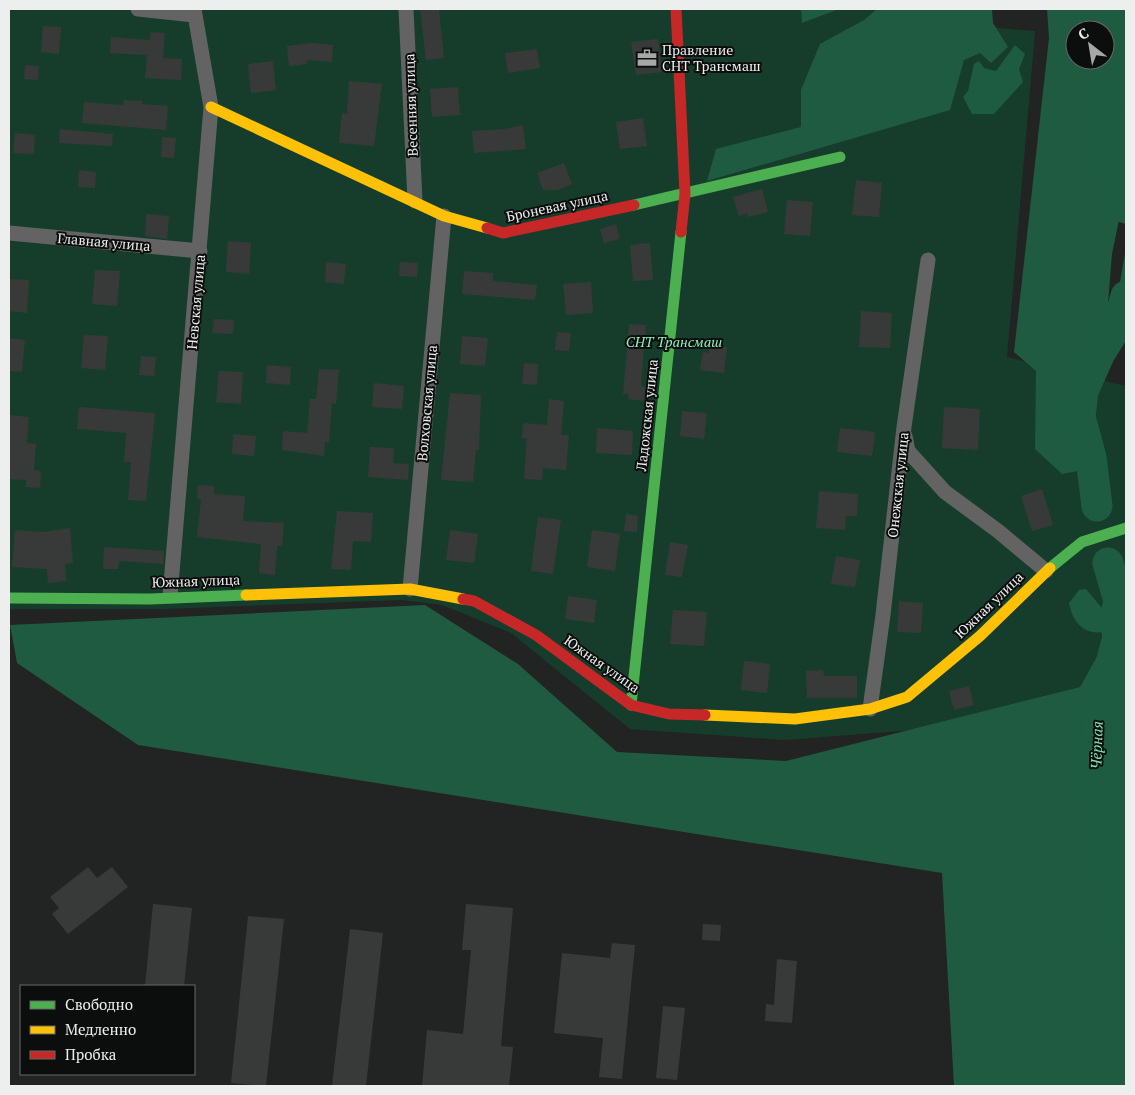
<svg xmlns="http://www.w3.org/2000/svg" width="1135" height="1095" font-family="'PT Serif',serif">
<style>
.green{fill:#163d2c}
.forest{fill:#1f5b41;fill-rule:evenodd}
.water{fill:#1d5c41}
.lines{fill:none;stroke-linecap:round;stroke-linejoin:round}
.river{stroke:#1d5c41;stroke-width:31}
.building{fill:#383a39}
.street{stroke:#636363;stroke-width:15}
.fast{stroke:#4caf50;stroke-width:11}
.slow{stroke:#ffc107;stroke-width:11}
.jam{stroke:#c62828;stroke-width:11}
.labels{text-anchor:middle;stroke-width:4;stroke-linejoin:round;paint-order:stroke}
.poi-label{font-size:14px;fill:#edefee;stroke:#0c0e0d;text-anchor:start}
.street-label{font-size:14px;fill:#edefee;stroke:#0c0e0d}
.park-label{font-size:14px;font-style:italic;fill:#8ff0bf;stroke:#0c0e0d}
.water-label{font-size:15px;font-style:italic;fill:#82e3b3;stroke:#0c0e0d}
</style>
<rect width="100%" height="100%" fill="#222423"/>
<path class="green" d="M9,9H886L885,19L1035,31L1007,357L1126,386V604L1080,687L913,730L785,740L630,729L511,633L442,605L402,600L164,609H9Z"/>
<path class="forest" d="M877,9H992L993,23L1008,47L991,63L980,53L964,60L950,110L707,181L716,149L801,127V90L820,44L864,20Z
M1047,9H1126V214L1119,220L1112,254L1108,303L1111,359L1092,411L1104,466L1062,474L1035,449L1036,371L1014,352L1049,38ZM1075,30H1105V60H1075Z
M1126,604V1086H954L942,873L138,745L17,663L10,625L425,605L518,664L617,752L786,761L1080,687Z"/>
<path class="water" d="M801,9H839L802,23Z
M1015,45L1025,54L1019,69L1023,82L994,114H972L963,97L968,91L974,64L979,61L984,68L996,71Z
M1126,248V312L1120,317L1116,305Z
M1086,589L1112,620L1114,623L1112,629C1089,639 1073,626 1069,603L1079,590Z"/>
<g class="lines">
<path class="river" d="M1126,12L1123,15L1126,42
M1126,69L1107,108L1117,193L1126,208
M1097,506L1091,457L1080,417L1083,391L1100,353L1118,324L1126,296
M1108,563L1119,601L1115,619L1118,637L1096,720L1095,790L1126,929"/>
</g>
<path class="building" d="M420,9H439L444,58L426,60Z
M43,26L61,27L59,54L41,52Z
M151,32L165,33L163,58L182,59L181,80L145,78L147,55L110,53L111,37L150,40Z
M658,39L662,72L636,75L631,42Z
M312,43L333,45L332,62L307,60V64L289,66L287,46Z
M537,49L540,68L508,73L505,53Z
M273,61L276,90L251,93L248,64Z
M25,65L39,66L38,80L24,79Z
M349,81L382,84L374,146L339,143L342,113L347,114Z
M458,87L460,115L432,117L430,89Z
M124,100L142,101V104L168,106L166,130L82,123L84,102L123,105Z
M643,118L647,146L620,149L616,122Z
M523,125L526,149L474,153L472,131L505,129Z
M60,129L113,134L112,146L59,143Z
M15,133L35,135L34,154L13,153Z
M162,137L176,138L174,158L161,157Z
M564,163L572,184L558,190H543L537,173Z
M79,170L96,172L95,188L78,187Z
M856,180L882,183L879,217L852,215Z
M762,189L768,212L748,217L747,213L739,216L733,197Z
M787,200L813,202L810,236L784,234Z
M146,214L169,216L167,239L145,236Z
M616,224L620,239L604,243L600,229Z
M228,241L251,243L249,274L226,272Z
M650,243L653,280L633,281L630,245Z
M326,262L346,264L344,284L325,282Z
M400,262L418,263L417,277L399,276Z
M95,270L120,271L117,306L92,304Z
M464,271L493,273V281L537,285L535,300L462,294Z
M9,279L29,280L27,313L9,311Z
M591,282L593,313L566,315L563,284Z
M861,311L892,313L890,348L859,347Z
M214,319L234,320L233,334L212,333Z
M629,324L646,325L641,386L645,387L644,401L628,399L629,394H623Z
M557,332L571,333L569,351L555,350Z
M84,335L108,336L105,370L81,368Z
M462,336L488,338L485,366L460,364Z
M9,338L25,340L22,372L9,371Z
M709,345L727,347L724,373L700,370L703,352L709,353Z
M141,356L156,357L154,376L139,375Z
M524,363L538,364L537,385L522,384Z
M267,365L291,367L290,385L266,383Z
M319,369L339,370L336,404L332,403L329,442H325L324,456L282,450L283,431L307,433L310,399H316Z
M219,371L243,372L241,404L216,402Z
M374,383L404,386L402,409L372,407Z
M450,393L481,395L479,450H476L473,482L441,480Z
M549,399L564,401L561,435H569L566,470L543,468L542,480L524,479L527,438H522L523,423L547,425Z
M79,407L155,413L146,501L128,500L131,462H124L126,433L77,429Z
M944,407L980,409L978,450L942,448Z
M682,411L707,413L704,439L680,436Z
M9,415L29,417L27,443L36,444L34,470L41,471L40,488L26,487V480L9,479Z
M597,428L633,431L632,455L596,453Z
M840,428L875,432L872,456L837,452Z
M233,434L256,436L254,456L232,454Z
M370,447L394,448L393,463L409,464L408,480L368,477Z
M198,485L214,486V494L245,496L243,521L284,523L282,546H277L275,575L259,573L261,544L197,537L201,499H197Z
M1042,489L1053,525L1032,531L1021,496Z
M819,491L858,494L857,516H846L845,530L816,528Z
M337,511L373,513L371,542L353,541L351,570L331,569Z
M626,514L638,516L637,532L624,531Z
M538,517L561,520L553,574L531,571Z
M70,528L73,563L65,564L66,581L48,583L47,569L12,567L15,530L43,532Z
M450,530L478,534L474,563L446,560Z
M592,530L620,534L615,571L587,567Z
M670,542L688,545L682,577L665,575Z
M104,547L164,551L163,564L119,561L118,569H103Z
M836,556L860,560L855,587L831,584Z
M568,596L597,600L594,623L565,619Z
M899,601L923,603L921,633L897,632Z
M673,610L707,612L704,646L670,644Z
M744,661L770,664L767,693L741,690Z
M823,670L824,676H857V698H807L806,671Z
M969,686L974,705L954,710L949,691Z
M88,867L97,878L112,867L128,887L68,934L52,914L59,908L50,897Z
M153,904L192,908L184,986H145Z
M466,904L513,908L501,1046L513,1047L509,1086H422L427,1030L463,1034L471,950H462Z
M248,916L284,919L266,1086L231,1083Z
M703,924L721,925L720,941L702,940Z
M350,929L383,933L366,1086H332Z
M612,943L635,945L622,1079L599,1077L603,1038L554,1033L562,953L610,958Z
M777,959L797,961L792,1023L765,1021L766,1004L774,1005Z
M663,1006L685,1008L677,1080L656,1078Z"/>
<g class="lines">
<path class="street" d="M138,9L194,15
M406,9L415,201
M9,233L200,251
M905,436L908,451L945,492L998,531L1046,571
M410,589L444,216
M170,596L211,107L194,9
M870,709L883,615L904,427L928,260"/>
<path class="fast" d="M634,205L840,157
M1050,568L1082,542L1126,528
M9,598L150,599L246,595
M631,705L681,232"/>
<path class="slow" d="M211,107L444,216L487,228
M246,595L410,589L463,599
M705,715L795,719L870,709L907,697L980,636L1050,568"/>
<path class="jam" d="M676,9L685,194L681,232
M487,228L503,233L634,205
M463,599L474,601L536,635L631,705L669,714L705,715"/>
</g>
<defs>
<symbol id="office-bare" viewBox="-9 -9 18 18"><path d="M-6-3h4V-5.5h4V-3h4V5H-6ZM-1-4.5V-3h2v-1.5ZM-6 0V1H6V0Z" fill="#a6a8a7" stroke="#0c0e0d" stroke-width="2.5" paint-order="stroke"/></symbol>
</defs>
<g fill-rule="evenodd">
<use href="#office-bare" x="633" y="44" width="28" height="28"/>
</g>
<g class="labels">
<g class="poi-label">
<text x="662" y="55">Правление<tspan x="662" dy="16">СНТ Трансмаш</tspan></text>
</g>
<g class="street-label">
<text transform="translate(411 105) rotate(-92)" y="5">Весенняя улица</text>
<text transform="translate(557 206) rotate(-12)" y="5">Броневая улица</text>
<text transform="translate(104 242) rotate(5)" y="5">Главная улица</text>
<text transform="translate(196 302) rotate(-85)" y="5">Невская улица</text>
<text transform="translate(427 403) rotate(-85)" y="5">Волховская улица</text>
<text transform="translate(647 415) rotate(-84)" y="5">Ладожская улица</text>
<text transform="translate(898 485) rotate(-84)" y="5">Онежская улица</text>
<text transform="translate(196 581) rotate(-2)" y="5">Южная улица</text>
<text transform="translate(989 605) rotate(-44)" y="5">Южная улица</text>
<text transform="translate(602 664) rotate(35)" y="5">Южная улица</text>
</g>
<g class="park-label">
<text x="674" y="347">СНТ Трансмаш</text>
</g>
<g class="water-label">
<text transform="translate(1097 745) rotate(-88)" y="5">Чёрная</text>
</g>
</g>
<rect width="1135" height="1095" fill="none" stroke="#edefee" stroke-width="20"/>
<rect x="20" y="985" width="175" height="90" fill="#0c0e0d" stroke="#666867"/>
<rect x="30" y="1001" width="25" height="8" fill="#4caf50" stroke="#666867"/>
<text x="65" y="1010" font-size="15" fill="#edefee">Свободно</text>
<rect x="30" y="1026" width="25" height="8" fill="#ffc107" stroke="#666867"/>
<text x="65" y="1035" font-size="15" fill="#edefee">Медленно</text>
<rect x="30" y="1051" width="25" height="8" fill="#c62828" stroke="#666867"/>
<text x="65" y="1060" font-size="15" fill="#edefee">Пробка</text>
<g transform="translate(1090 45) rotate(329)"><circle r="24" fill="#0c0e0d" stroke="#666867"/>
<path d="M0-4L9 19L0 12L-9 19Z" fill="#a6a8a7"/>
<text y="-8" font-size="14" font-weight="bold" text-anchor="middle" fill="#edefee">С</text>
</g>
</svg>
